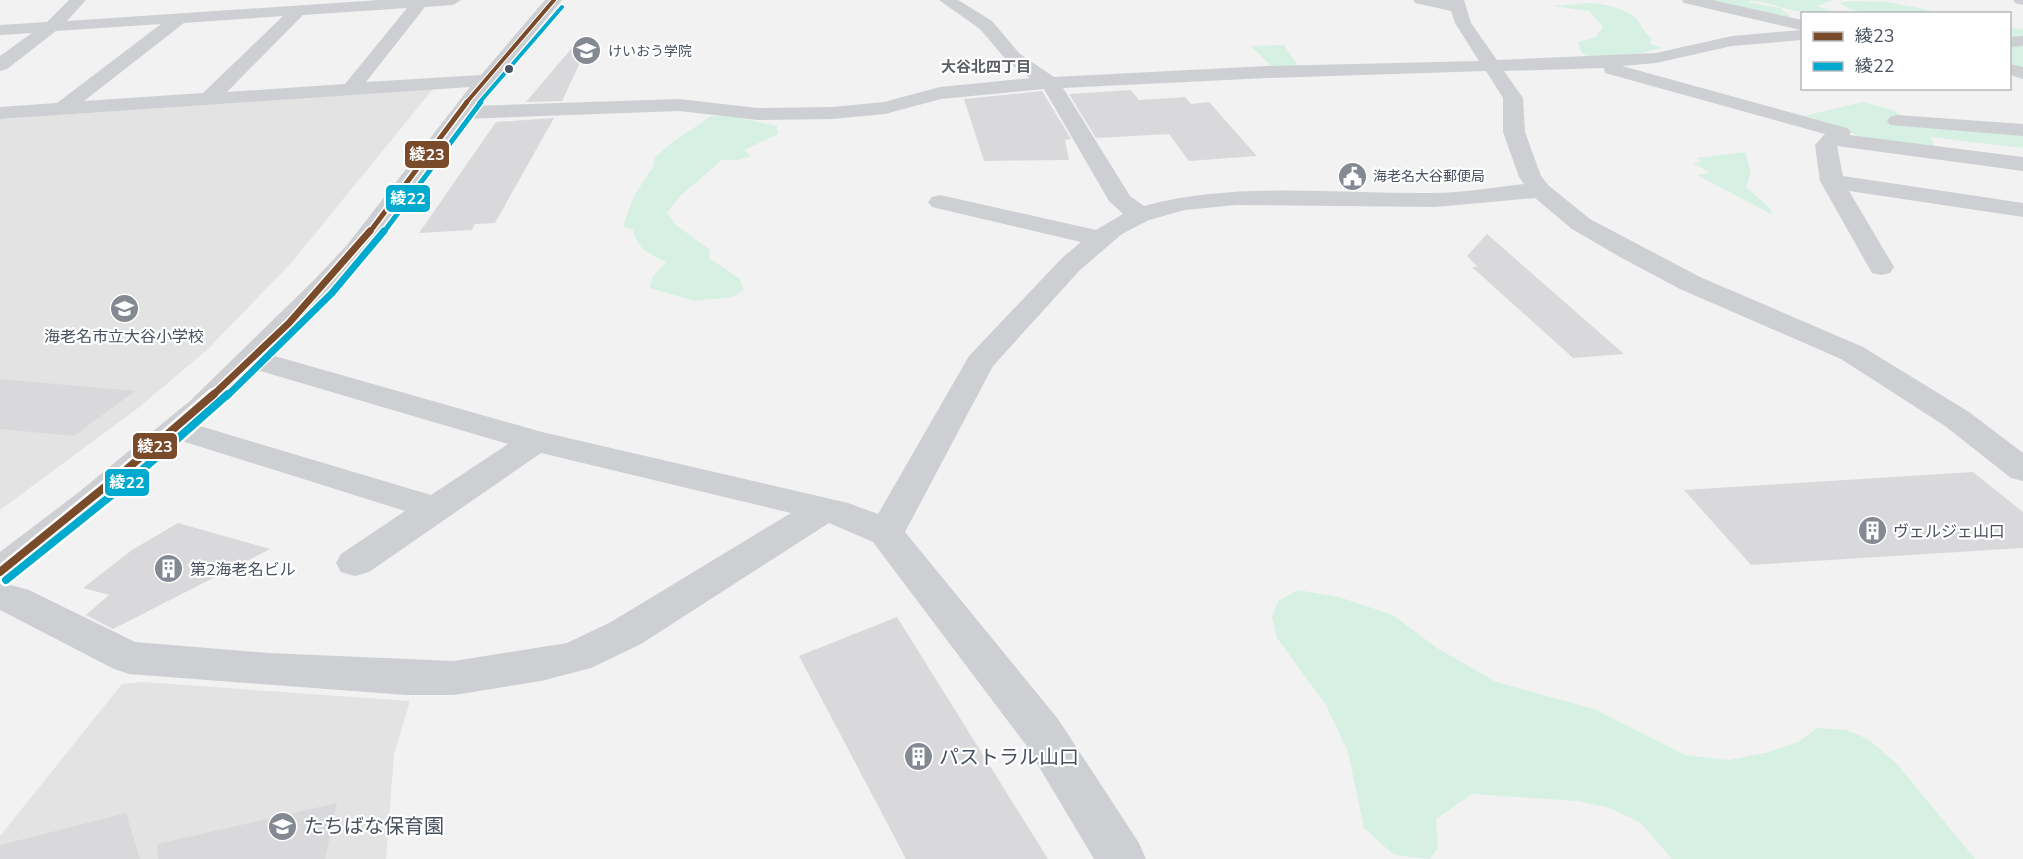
<svg xmlns="http://www.w3.org/2000/svg" width="2023" height="859" font-family="'Nunito Sans','Noto Sans JP',sans-serif">
<style>
.education{fill:#e4e3e4}
.green{fill:#d6f1e4}
.building{fill:#d9d9db}
.lines{fill:none;stroke-linecap:round;stroke-linejoin:round}
.minor{fill:#cdcfd2;fill-rule:evenodd}
.bus-1-far3-casing{stroke:#fff;stroke-width:6}
.bus-1-far2-casing{stroke:#fff;stroke-width:8}
.bus-1-far1-casing{stroke:#fff;stroke-width:10}
.bus-1-casing{stroke:#fff;stroke-width:13}
.bus-2-far3-casing{stroke:#fff;stroke-width:6}
.bus-2-far2-casing{stroke:#fff;stroke-width:8}
.bus-2-far1-casing{stroke:#fff;stroke-width:10}
.bus-2-casing{stroke:#fff;stroke-width:13}
.bus-1-far3{stroke:#7a4b2a;stroke-width:4}
.bus-1-far2{stroke:#7a4b2a;stroke-width:5}
.bus-1-far1{stroke:#7a4b2a;stroke-width:7}
.bus-1{stroke:#7a4b2a;stroke-width:8}
.bus-2-far3{stroke:#00a9ce;stroke-width:4}
.bus-2-far2{stroke:#00a9ce;stroke-width:5}
.bus-2-far1{stroke:#00a9ce;stroke-width:7}
.bus-2{stroke:#00a9ce;stroke-width:8}
.bus-dot{fill:#48515f;stroke:#fff;stroke-width:2}
.labels{text-anchor:middle;stroke-width:4.5;stroke-linejoin:round;paint-order:stroke}
.far-poi-label{font-size:14px;fill:#48515f;stroke:#fff;text-anchor:start}
.far-neighbourhood-label{font-size:15px;font-weight:bold;fill:#5d6066;stroke:#fff}
.poi-label{font-size:16px;fill:#48515f;stroke:#fff;text-anchor:start}
.near-poi-label{font-size:20px;fill:#48515f;stroke:#fff;text-anchor:start}
.line-badge{stroke:#fff;stroke-width:2}
.badge-label{font-size:16px;text-anchor:middle;font-weight:bold;fill:#fff}
</style>
<rect width="100%" height="100%" fill="#f2f2f2"/>
<path class="education" d="M433,89L292,262L207,350L138,408L0,510V119Z
M143,682L410,701L394,754L386,859H0V836L122,684Z"/>
<path class="green" d="M1708,0H1833L1817,6L1835,12C1819,14 1803,13 1788,9C1773,6 1764,0 1747,2L1780,8L1790,16L1789,18Z
M1851,1L1887,2L1945,13H1859L1839,3Z
M1593,3C1608,5 1632,9 1640,24C1644,31 1646,33 1652,39L1649,43L1661,48L1638,54L1587,56L1581,52L1578,42L1596,37L1603,27L1589,11L1552,6Z
M2010,27L2023,29V71L2010,68Z
M1284,45L1301,70H1275L1251,46Z
M1862,102L1893,110L1909,120H1896L1902,126L2023,133V148L1930,137L1937,150L1869,141L1831,123L1804,116Z
M711,116H730L777,126L778,134L744,150L751,156L738,160H722L680,196L667,213L675,224L710,250L709,258L740,279L744,290L733,297L694,301L650,288L653,276L666,262C649,254 637,249 633,230L623,226L634,196L654,165V158L673,142Z
M1745,152L1751,172L1746,187L1769,207L1773,215L1697,175L1710,173L1693,163L1702,162L1696,158Z
M1298,590L1339,597L1393,615L1437,648L1496,682L1594,709L1685,755L1729,760L1769,752L1798,742L1817,728L1846,730L1868,739L1897,764L1975,859H1672L1641,823L1610,808L1578,801L1472,794L1436,819L1438,848L1430,859L1394,855L1364,828L1348,752L1326,705L1277,638L1272,617L1278,601Z"/>
<path class="building" d="M577,42L587,48L562,101L526,102Z
M1131,90L1139,100L1185,97L1191,104L1209,102L1257,156L1189,161L1169,134L1096,138L1069,94Z
M1042,91L1071,139L1065,140L1069,160L984,161L964,99Z
M554,118L495,223L475,224L472,230L419,233L496,122Z
M1487,234L1624,354L1573,358L1472,267H1478L1467,256Z
M0,379L135,391L74,436L0,429Z
M1973,472L2023,512V548L1751,565L1684,490Z
M178,523L270,549L113,629L86,615L109,595L83,588L132,550Z
M897,617L1048,859H906L799,656Z
M337,803L325,859H158L157,844Z
M126,813L140,859H0V845Z"/>
<g class="lines">
<path class="minor" d="M69,0H86L67,21L380,0H461L453,5L425,7L366,82L481,75L545,0H562L474,106L679,99L758,108L832,107L884,102L940,87L1030,78L1008,62L980,29L939,0H958L992,21L1020,54L1054,77L1267,66L1479,61L1455,23L1451,11L1415,3L1413,0H1464L1471,23L1497,60L1656,53L1732,36L1801,30L1684,3L1682,0H1712L1802,20V40L1732,46L1656,63L1622,66L1847,128L1851,132L1849,135L2023,157V171L1837,146L1843,176L2023,203V217L1849,191L1894,267L1890,273L1881,275L1872,273L1820,181L1815,145L1825,134L1605,73L1604,68L1504,71L1523,98L1525,132L1541,176L1548,185L1590,219L1700,277L1863,347L1969,412L2023,453V481L2011,478L1945,426L1841,359L1680,289L1620,257L1572,229L1535,198L1435,207L1236,205L1185,210L1149,220L1122,234L1080,270L993,366L905,532L1058,719L1139,843L1146,859H1094L1026,745L873,542L829,523L641,644L591,668L541,681L454,695H406L129,674L114,669L0,610V552L79,492L191,400L315,279L347,245L470,87L0,119V107L57,103L161,24L56,31L7,69L0,71V56L32,33L0,35V25L47,22ZM407,8L345,84L227,92L303,15ZM283,16L203,93L84,101L184,23ZM1486,71L1503,98V132L1519,177L1524,184C1494,187 1463,193 1432,193C1336,194 1237,181 1144,206L1130,196L1063,88L1267,78ZM1044,89L1109,201L1123,214L1096,230L940,195L932,197L928,202L932,207L1081,242L1062,258L969,356L878,514L848,503L542,432L271,355L365,255L464,119L679,111L758,120L832,119L885,114L941,99ZM257,370L508,444L431,495L200,426ZM182,441L405,511L341,554L336,563L341,572L355,576L369,572L541,453L791,513L611,622L567,643L454,661L268,653L135,642L29,590L7,584L14,582Z
M2013,0H2023V5L2015,3Z
M2023,36V46L2010,47V37Z
M2010,64L2023,67V79L2010,75Z
M1897,115L2023,124V136L1890,125L1887,121L1890,117Z"/>
<defs>
<path id="bus-1-far3" d="M466,103L554,0"/>
<path id="bus-1-far2" d="M369,233L467,102"/>
<path id="bus-1-far1" d="M212,396L289,323L370,231"/>
<path id="bus-1" d="M0,572L127,469L214,394"/>
<path id="bus-2-far3" d="M479,103L562,7"/>
<path id="bus-2-far2" d="M383,233L481,102"/>
<path id="bus-2-far1" d="M227,396L332,293L384,231"/>
<path id="bus-2" d="M6,580L133,478L228,394"/>
</defs>
<use href="#bus-1-far3" class="bus-1-far3-casing"/>
<use href="#bus-1-far2" class="bus-1-far2-casing"/>
<use href="#bus-1-far1" class="bus-1-far1-casing"/>
<use href="#bus-1" class="bus-1-casing"/>
<use href="#bus-2-far3" class="bus-2-far3-casing"/>
<use href="#bus-2-far2" class="bus-2-far2-casing"/>
<use href="#bus-2-far1" class="bus-2-far1-casing"/>
<use href="#bus-2" class="bus-2-casing"/>
<use href="#bus-1-far3" class="bus-1-far3"/>
<use href="#bus-1-far2" class="bus-1-far2"/>
<use href="#bus-1-far1" class="bus-1-far1"/>
<use href="#bus-1" class="bus-1"/>
<use href="#bus-2-far3" class="bus-2-far3"/>
<use href="#bus-2-far2" class="bus-2-far2"/>
<use href="#bus-2-far1" class="bus-2-far1"/>
<use href="#bus-2" class="bus-2"/>
</g>
<defs>
<symbol id="school-disc" viewBox="-11 -11 22 22"><circle r="9.5" fill="#848992" stroke="#fff"/><path d="M0-5L7-2L0 1L-7-2ZM-4 1L0 2.5L4 1V4Q0 6-4 4Z" fill="#fff"/></symbol>
<symbol id="civic-disc" viewBox="-11 -11 22 22"><circle r="9.5" fill="#848992" stroke="#fff"/><path d="M-.6-6.5H3V-4.5H.6V-3L4-1V1h2V6H-6V1h2V-1L-.6-3ZM-1.2 2.5V6h2.4V2.5Z" fill="#fff"/></symbol>
<symbol id="building-disc" viewBox="-11 -11 22 22"><circle r="9.5" fill="#848992" stroke="#fff"/><path d="M-4-6H4V6H1V3H-1V6H-4ZM-2.5-4.3h1.7v1.8h-1.7ZM.8-4.3h1.7v1.8H.8ZM-2.5-1h1.7V.8h-1.7ZM.8-1h1.7V.8H.8Z" fill="#fff"/></symbol>
</defs>
<g fill-rule="evenodd">
<use href="#school-disc" x="570" y="34" width="33" height="33"/>
<use href="#civic-disc" x="1336" y="160" width="33" height="33"/>
<use href="#school-disc" x="108" y="292" width="33" height="33"/>
<use href="#building-disc" x="1856" y="514" width="33" height="33"/>
<use href="#building-disc" x="152" y="552" width="33" height="33"/>
<use href="#building-disc" x="902" y="740" width="33" height="33"/>
<use href="#school-disc" x="266" y="810" width="33" height="33"/>
</g>
<circle class="bus-dot" cx="509" cy="69" r="5"/>
<g class="labels">
<g class="far-poi-label">
<text x="608" y="56">けいおう学院</text>
<text x="1373" y="181">海老名大谷郵便局</text>
</g>
<g class="far-neighbourhood-label">
<text x="986" y="72">大谷北四丁目</text>
</g>
<g class="poi-label">
<text x="124" y="342" text-anchor="middle">海老名市立大谷小学校</text>
<text x="1893" y="537">ヴェルジェ山口</text>
<text x="190" y="575">第2海老名ビル</text>
</g>
<g class="near-poi-label">
<text x="939" y="764">パストラル山口</text>
<text x="304" y="833">たちばな保育園</text>
</g>
</g>
<g class="line-badge">
<rect x="404" y="140" width="46" height="29" rx="6" fill="#7a4b2a"/>
<rect x="385" y="184" width="46" height="29" rx="6" fill="#00a9ce"/>
<rect x="132" y="432" width="46" height="28" rx="6" fill="#7a4b2a"/>
<rect x="104" y="468" width="46" height="29" rx="6" fill="#00a9ce"/>
</g>
<g class="badge-label">
<text x="427" y="160">綾23</text>
<text x="408" y="204">綾22</text>
<text x="155" y="452">綾23</text>
<text x="127" y="488">綾22</text>
</g>
<rect x="1801" y="12" width="210" height="78" fill="#ffffff" stroke="#b6b9bf" stroke-width="1.5"/>
<rect x="1813" y="32" width="30" height="9" fill="#7a4b2a" stroke="#b6b9bf" stroke-width="1.5"/>
<text x="1855" y="42" font-size="18" fill="#48515f">綾23</text>
<rect x="1813" y="62" width="30" height="9" fill="#00a9ce" stroke="#b6b9bf" stroke-width="1.5"/>
<text x="1855" y="72" font-size="18" fill="#48515f">綾22</text>
</svg>
